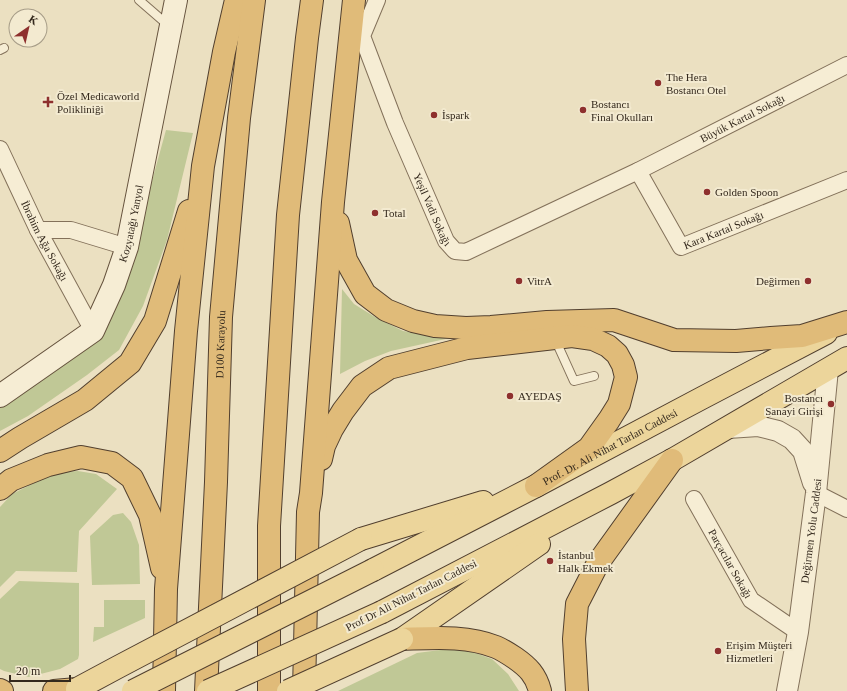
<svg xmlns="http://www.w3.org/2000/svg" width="847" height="691" font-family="'Times New Roman',serif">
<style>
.green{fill:#c0c896}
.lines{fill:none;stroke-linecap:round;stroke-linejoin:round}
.service-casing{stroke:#83715a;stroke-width:10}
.minor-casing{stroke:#83715a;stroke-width:18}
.tertiary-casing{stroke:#83715a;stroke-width:22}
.secondary-casing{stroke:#65523d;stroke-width:24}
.primary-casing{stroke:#513f2e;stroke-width:24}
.trunk-casing{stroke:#513f2e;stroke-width:24}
.service{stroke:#f6edd4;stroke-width:8}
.minor{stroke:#f6edd4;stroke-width:16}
.tertiary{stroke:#f6edd4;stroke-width:20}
.secondary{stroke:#f6edd4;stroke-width:22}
.primary{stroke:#ecd59b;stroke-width:22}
.trunk{stroke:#e0bb79;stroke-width:22}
.primary-bridge-casing{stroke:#513f2e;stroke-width:24;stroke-linecap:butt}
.primary-bridge{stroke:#ecd59b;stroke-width:22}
.poi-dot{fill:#8e302e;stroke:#f3ead0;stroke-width:1.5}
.labels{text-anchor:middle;stroke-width:4;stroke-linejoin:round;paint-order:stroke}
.poi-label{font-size:11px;fill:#34291d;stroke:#f3ead0;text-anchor:start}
.street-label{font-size:11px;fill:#34291d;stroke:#f3ead0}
</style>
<rect width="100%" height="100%" fill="#ebe0c1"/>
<path class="green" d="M166,130L193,133L167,240L143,306L119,350L87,375L28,416L0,431V407L101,334L138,232Z
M342,289L354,304L375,317L403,331L450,338L391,351L365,361L340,374Z
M78,471L96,474L117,489L79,531L77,572L16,571L0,587V507L12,494L36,482L61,472Z
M123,513L131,522L139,545L140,584L92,585L90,536L113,515Z
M19,581L79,583V655L78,659L60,669L29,677L4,671L0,669V599Z
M104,600H145V618L93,642L94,627H104Z
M440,650H467L492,659L508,674L519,691H338L417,653Z"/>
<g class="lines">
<defs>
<path id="service" d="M139,0L169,26
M0,50L4,48
M555,339L574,381L594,376"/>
<g id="minor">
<path id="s1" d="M377,0L362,36L395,123L446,241L455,251L466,252L638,171L847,65"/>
<path id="s2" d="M0,149L38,230L93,331"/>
<path id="s3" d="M638,171L681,247L847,180"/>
<path d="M38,230H71L127,247"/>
<path d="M816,493L847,509"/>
<path id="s4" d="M694,499L751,600L798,632"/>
</g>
<g id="tertiary">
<path d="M728,428L758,426L778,431L792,439L803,451L813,483"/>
<path id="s5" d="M787,691L798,632L816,493L828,369"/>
</g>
<g id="secondary">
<path id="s6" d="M0,396L93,331L114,285L127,247L176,0"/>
</g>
<g id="primary">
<path d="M361,539L483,502"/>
<path id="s7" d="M373,570L536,486L702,398L826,333"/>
<path d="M382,612L611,493L672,460L847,358"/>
<path d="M402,639L539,544"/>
</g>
<g id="trunk">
<path d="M338,223L346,260L365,294L386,310L413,321L435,326L466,328L491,327L547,322L614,320L674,340L736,341L771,338L802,336L847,322"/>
<path d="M0,451L20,438L85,400L130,363L155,321L189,211"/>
<path d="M321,459L324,446L332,429L343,411L362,386L389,368L467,348L572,336L593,339L608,346L617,354L623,365L626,377L619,404L609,420L589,448L536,486"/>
<path d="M0,489L11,480L48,465L81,457L112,463L132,478L150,515L162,568"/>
<path d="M402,639C433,638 467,635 496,647C503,650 509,654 515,658C528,667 536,675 540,691"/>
<path d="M0,690L2,691"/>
<path d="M54,691L77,689"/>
<path d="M164,691L166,589L186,331L203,166L224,52L236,0"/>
<path id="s8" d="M206,691L216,482L221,317L239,118L254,0"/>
<path d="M269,691V526L288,215L307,38L312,0"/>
<path d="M304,691L308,512L311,493L333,202L354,0"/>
<path d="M577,691L574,639L577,604L598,563L672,460"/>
</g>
</defs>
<use href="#service" class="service-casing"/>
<use href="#minor" class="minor-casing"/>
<use href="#tertiary" class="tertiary-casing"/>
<use href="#secondary" class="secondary-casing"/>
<use href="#primary" class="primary-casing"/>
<use href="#trunk" class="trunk-casing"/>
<use href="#service" class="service"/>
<use href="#minor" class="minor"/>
<use href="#tertiary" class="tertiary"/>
<use href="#secondary" class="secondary"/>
<use href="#primary" class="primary"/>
<use href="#trunk" class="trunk"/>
<defs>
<path id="primary-bridge" d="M77,689L118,667L361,539
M133,691L373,570
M208,691L382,612
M288,691L402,639"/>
</defs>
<use href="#primary-bridge" class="primary-bridge-casing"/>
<use href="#primary-bridge" class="primary-bridge"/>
</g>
<g class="poi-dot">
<circle cx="658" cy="83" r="4"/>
<path d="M46 96h4v4h4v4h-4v4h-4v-4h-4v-4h4z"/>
<circle cx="583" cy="110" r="4"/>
<circle cx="434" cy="115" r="4"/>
<circle cx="707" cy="192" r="4"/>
<circle cx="375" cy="213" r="4"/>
<circle cx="519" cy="281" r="4"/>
<circle cx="808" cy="281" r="4"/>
<circle cx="510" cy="396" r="4"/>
<circle cx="831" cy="404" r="4"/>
<circle cx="550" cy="561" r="4"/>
<circle cx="718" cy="651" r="4"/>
</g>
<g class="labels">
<g class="poi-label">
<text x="666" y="81">The Hera<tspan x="666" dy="13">Bostancı Otel</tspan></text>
<text x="57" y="100">Özel Medicaworld<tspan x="57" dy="13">Polikliniği</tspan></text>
<text x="591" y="108">Bostancı<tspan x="591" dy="13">Final Okulları</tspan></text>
<text x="442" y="119">İspark</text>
<text x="715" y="196">Golden Spoon</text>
<text x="383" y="217">Total</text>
<text x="527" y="285">VitrA</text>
<text x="800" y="285" text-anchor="end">Değirmen</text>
<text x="518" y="400">AYEDAŞ</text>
<text x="823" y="402" text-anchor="end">Bostancı<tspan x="823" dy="13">Sanayi Girişi</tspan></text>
<text x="558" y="559">İstanbul<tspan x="558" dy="13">Halk Ekmek</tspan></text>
<text x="726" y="649">Erişim Müşteri<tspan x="726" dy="13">Hizmetleri</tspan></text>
</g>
<g class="street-label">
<text dy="4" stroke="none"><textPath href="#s1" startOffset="592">Büyük Kartal Sokağı</textPath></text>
<text dy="4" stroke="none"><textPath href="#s1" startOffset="226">Yeşil Vadi Sokağı</textPath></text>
<text dy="4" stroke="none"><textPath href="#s6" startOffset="228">Kozyatağı Yanyol</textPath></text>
<text dy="4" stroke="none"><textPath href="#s3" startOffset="133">Kara Kartal Sokağı</textPath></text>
<text dy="4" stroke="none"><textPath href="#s2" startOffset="102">İbrahim Ağa Sokağı</textPath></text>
<text dy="4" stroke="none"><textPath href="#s8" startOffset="347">D100 Karayolu</textPath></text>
<text dy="4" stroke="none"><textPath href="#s7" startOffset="267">Prof. Dr. Ali Nihat Tarlan Caddesi</textPath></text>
<text dy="4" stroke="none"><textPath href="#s5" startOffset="162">Değirmen Yolu Caddesi</textPath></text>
<text dy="4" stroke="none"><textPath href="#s4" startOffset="74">Parçacılar Sokağı</textPath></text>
<text transform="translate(411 595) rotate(-27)" y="4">Prof Dr Ali Nihat Tarlan Caddesi</text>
</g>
</g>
<g transform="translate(28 28) rotate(34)"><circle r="19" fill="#f3ead0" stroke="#a79d88"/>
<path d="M0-3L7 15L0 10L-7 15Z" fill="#8e302e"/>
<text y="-6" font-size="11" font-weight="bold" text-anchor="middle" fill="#34291d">K</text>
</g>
<path d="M10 675v6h60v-6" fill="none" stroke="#34291d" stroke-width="2"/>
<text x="16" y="675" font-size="12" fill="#34291d" stroke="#f3ead0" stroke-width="3" paint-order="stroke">20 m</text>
</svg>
